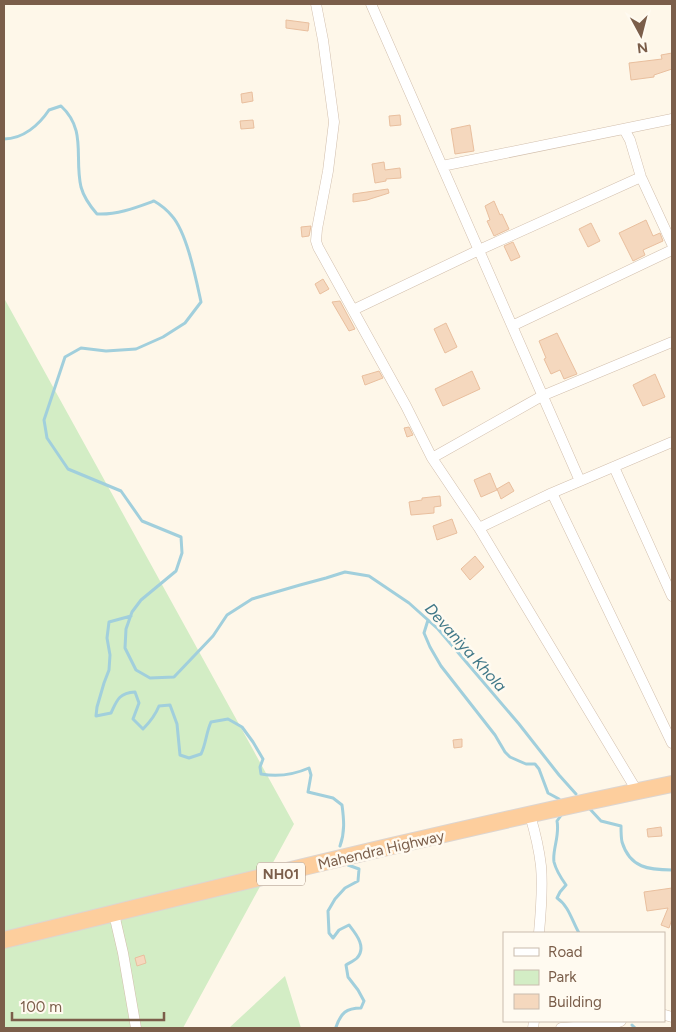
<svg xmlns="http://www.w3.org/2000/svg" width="676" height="1032" font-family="Figtree,sans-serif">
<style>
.green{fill:#d3edc5}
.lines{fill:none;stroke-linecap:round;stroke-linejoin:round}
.stream{stroke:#a1cfdc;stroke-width:3}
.building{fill:#f5d8be;stroke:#e9bf9e}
.minor-casing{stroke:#d2bfad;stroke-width:11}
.trunk-casing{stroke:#ddd5d0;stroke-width:18}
.minor{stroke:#fff;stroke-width:10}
.trunk{stroke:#fdce9d;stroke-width:16}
.labels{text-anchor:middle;stroke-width:5;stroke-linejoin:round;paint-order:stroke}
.shield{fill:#fffaf0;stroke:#a38d7c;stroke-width:1}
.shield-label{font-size:14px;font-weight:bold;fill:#7b5e4a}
.street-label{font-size:15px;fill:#7b5e4a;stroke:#fffaf0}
.water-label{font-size:16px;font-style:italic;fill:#3f7787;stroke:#fffaf0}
</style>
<rect width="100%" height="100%" fill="#fef7e9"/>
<path class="green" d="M4,298L294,824L183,1028H4Z
M285,976L301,1028H229Z"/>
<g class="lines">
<path class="stream" d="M4,139C23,139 39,125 49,110L61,106C87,130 74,157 81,187C84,198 90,206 97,214C117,215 135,208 154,201C161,205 167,210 172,216C187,233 196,279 201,302L185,323L163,337L136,349L106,351L81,348L65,357L44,420L47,438L68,469L121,491L142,521L181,537L182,553L176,571L141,600L132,612L126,629L125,648L136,670L150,678L174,677L213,636L227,615L252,599L300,585L326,578L345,572L369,576L409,603L438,629L519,724L559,775L576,794
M131,616L109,622L107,638L110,655L109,670L104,683L97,707L96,716L111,713C117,700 119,693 135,692L139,703L133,719L143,729C150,722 155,716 159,706L170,705L177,724L180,755L189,758L201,754C206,744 206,733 211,722L228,719L242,727L253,742L263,759L260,767L261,774C278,777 293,775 309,768L311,775L308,792L333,798L342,805C344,820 345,832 340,846
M428,620L424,633L430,647L441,666L495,735L505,752L510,757L526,764H535L539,769L548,793L559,799L561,802
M589,808L601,821L621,826C621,831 621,837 622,842C630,868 649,870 672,870
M562,814L557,821C560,836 552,850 554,862C556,870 561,878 566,885L560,892L557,898C569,906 572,921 579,933
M632,1025L635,1028
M337,1028L336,1027C341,1013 346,1008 361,1008L364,1001L358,990L348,977L346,965C349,963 354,961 357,958C367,947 356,934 349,925L339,930L333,938L329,933L328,911L335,899L345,888L358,881L359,869L348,865"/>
</g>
<path class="building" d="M286,20L309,23L308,31L286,28Z
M672,53V69L654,75V77L631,80L629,63L662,59L661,55Z
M252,92L253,101L242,103L241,94Z
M400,115L401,125L390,126L389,116Z
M253,120L254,128L241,129L240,121Z
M470,125L474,151L455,154L451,129Z
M384,162L385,170L400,168L401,178L386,179V181L375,183L372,164Z
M388,189L389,193L367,200L353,202V194Z
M494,201L500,215L502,214L509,229L494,236L487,221L490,220L485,206Z
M646,220L653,236L660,233L663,241L643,250L645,255L633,261L619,233Z
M591,223L600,241L588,247L579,229Z
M311,226L309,236L302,237L301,227Z
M513,242L520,257L511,261L504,246Z
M323,279L329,289L320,294L315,284Z
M340,301L355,329L349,331L332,302Z
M446,323L457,347L445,353L434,329Z
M557,333L577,374L564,379L560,370L551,374L544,359L546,358L539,341Z
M379,371L383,378L365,385L362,376Z
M472,371L480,389L443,406L435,389Z
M655,374L665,397L643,406L633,385Z
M409,427L413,435L407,437L404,428Z
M490,473L497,490L481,497L474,480Z
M509,482L514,491L501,499L497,489Z
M440,496L441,506L434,507V513L411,515L409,502L422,500V498Z
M452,519L457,533L437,540L433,526Z
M475,556L484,567L470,580L461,569Z
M462,739V747L454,748L453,740Z
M661,827L662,836L648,837L647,829Z
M672,888V919L669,928L661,925L668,908L647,911L644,892Z
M144,955L146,963L137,966L135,958Z"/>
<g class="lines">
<defs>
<path id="minor" d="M316,4L323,40L334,122L328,171L317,229L316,241L318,247L406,406L432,458L479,528L637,791
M371,4L580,481
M624,129L630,140L641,177L672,244
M442,166L672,119
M353,310L479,250L641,177
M512,326L672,250
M432,458L542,396L672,342
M614,467L672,596
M552,493L672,743
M479,528L552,493L672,442
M530,815C535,832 539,848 541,866C543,888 541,911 539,933
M114,914L123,953L136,1028
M665,1015L672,1017
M533,1028L534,1021
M561,1028L613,1024L621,1021"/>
<path id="trunk" d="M4,940C226,886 448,830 672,784"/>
</defs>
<use href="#minor" class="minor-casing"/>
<use href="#trunk" class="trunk-casing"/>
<use href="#minor" class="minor"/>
<use href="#trunk" class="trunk"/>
</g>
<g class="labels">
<rect class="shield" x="257" y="862.5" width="48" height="23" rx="4"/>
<g class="shield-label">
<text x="281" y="879">NH01</text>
</g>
<g class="street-label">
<text transform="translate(381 850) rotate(-13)" y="5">Mahendra Highway</text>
</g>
<g class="water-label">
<text transform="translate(466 647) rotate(48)" y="6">Devaniya Khola</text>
</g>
</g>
<rect width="676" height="1032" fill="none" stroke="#7b5e4a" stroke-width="10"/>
<rect x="503" y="932" width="162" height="90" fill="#fffaf0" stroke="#cabcae"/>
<rect x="514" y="948" width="25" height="8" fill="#ffffff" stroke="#cabcae"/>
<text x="548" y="957" font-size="15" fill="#7b5e4a">Road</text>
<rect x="514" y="970" width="25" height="15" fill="#d3edc5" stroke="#cabcae"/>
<text x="548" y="982" font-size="15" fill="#7b5e4a">Park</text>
<rect x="514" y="994" width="25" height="15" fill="#f5d8be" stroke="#cabcae"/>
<text x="548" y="1007" font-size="15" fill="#7b5e4a">Building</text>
<g transform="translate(641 35) rotate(173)" stroke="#fffaf0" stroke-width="4" paint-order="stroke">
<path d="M0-4L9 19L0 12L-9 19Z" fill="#7b5e4a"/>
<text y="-8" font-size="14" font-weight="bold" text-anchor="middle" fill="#7b5e4a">N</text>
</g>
<path d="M12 1012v8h152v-8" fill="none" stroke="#7b5e4a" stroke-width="2.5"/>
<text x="20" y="1012" font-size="15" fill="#7b5e4a" stroke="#fffaf0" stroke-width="4" paint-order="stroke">100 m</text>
</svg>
